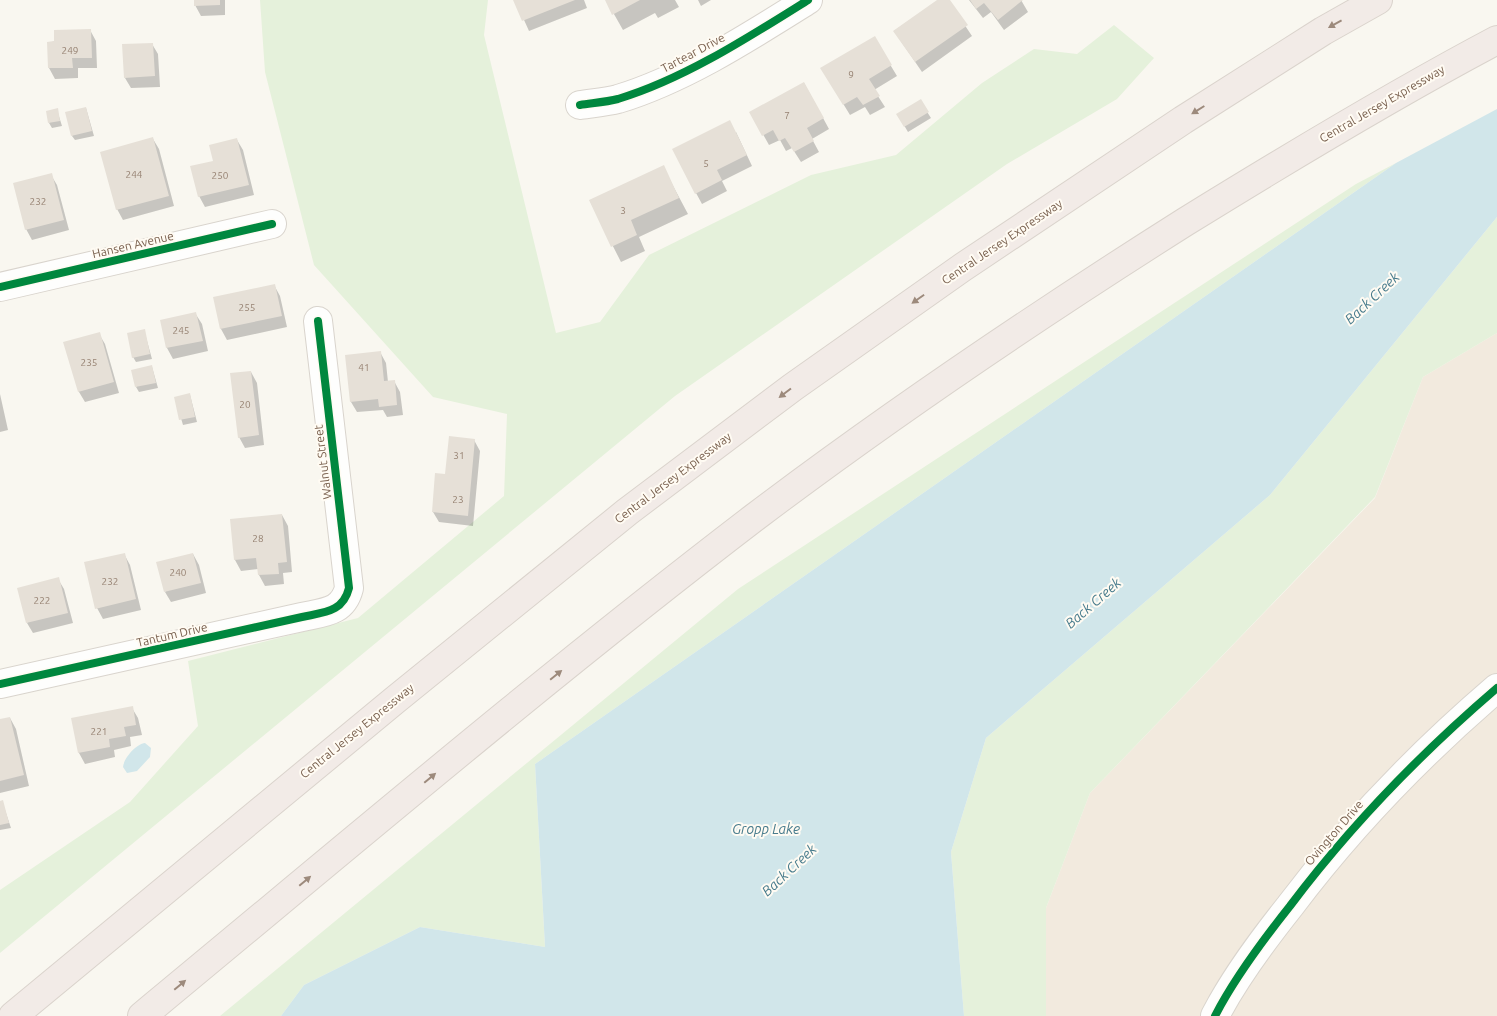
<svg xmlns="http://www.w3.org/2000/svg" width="1497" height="1016" font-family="Ubuntu,sans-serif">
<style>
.residential{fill:#f2eade}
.green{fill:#e5f1db}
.water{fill:#d1e6ea}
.shadow{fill:#0003}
.building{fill:#e6e0d7}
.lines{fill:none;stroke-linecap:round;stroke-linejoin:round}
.minor-casing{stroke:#d9d4cd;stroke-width:30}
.highway-casing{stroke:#dad3cc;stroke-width:30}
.minor{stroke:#fefefd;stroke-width:28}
.highway{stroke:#f2ebe7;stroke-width:28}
.cycleway-casing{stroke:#fffbf3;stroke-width:11}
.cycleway{stroke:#00873e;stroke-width:8}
.oneway{fill:#9d8a7c}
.labels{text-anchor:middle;stroke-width:4;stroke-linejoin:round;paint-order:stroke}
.number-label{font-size:10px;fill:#968272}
.street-label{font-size:12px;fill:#79604e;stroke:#fffbf3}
.water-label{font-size:14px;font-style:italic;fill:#477b8c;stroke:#fffbf3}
</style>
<rect width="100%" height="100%" fill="#f9f7f0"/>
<path class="residential" d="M1497,333V1016H1046V908L1090,793L1375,498L1423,377Z"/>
<path class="green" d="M260,0H488L484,35L556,333L600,322L649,255L811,175L896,155L982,83L1034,49L1077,54L1114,25L1154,58L1117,99L1007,164L675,396L0,953V890L130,802L198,726L188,661L358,618L504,496L507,414L433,397L314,265L265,72Z
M1396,163L535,764L545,947L420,927L304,985L281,1016H220L738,589L1356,184Z
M1497,217V333L1423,377L1375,497L1090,793L1046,908V1016H964L951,852L986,738L1270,495Z"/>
<path class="water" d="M1497,109V217L1270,495L986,738L951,852L964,1016H281L304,985L420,927L545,947L535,764L1396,163Z
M145,743L151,748L150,757L137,771L127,773L123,767C124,758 136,744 145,743Z"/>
<path class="shadow" d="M195,0H225V15L201,16L195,5Z
M515,0H584L587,8L529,31Z
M606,0H675L679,7L658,18L655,13L623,30Z
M698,0H711L701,6Z
M939,0H948L972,36L922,72L894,31Z
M969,0H1021L1028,12L1004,30L991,12L983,18Z
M90,30L96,41L97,68H78V78L55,79L49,68V43Z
M874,38L897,76L874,90L885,107L870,115L865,107L850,115L822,69Z
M152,44L158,54L160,87L131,88L125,78Z
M804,83L829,129L812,139L819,152L801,162L792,148L786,151L780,140L769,145L751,113Z
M920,101L931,118L908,132L898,115Z
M86,108L94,136L75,140L72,136Z
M57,110L62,126L52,128L49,123Z
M736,132L752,166L722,181L727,191L702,204L696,193Z
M153,139L159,149L174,206L123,220L117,209Z
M237,140L243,150L254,195L205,207L199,196L214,162Z
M663,167L688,214L639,237L645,251L621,262L590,201Z
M51,175L57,185L69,230L32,240L26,229Z
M274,285L280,296L287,327L227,340L221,329L214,298Z
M195,313L202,324L208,351L173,359L167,348L161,321Z
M144,330L152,359L136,362L133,357Z
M99,334L105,344L119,393L85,402L79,392L65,343Z
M380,352L386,363L388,382L394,381L400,392L403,415L387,417L383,410L357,412L351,402L346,356Z
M152,367L158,388L139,392L136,387Z
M251,372L257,383L264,445L245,448L239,437Z
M0,394L8,430L0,432Z
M190,395L197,422L183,425L175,398Z
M474,440L480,451L473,526L439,522L433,512L446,475Z
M282,515L288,526L292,572L283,573L284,584L265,586L259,575L258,569L241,571L235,560L231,520Z
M124,554L130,565L141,610L103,619L97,608Z
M193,554L199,565L206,593L171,602L165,592Z
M58,579L64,589L73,623L33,633L27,623Z
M132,708L138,718L142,735L130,737L131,746L114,750L115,757L85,764L79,753L72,719Z
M10,718L16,729L29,786L0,793V720Z
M2,801L11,828L0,830V802Z"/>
<path class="building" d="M194,0H220V5L194,6Z
M513,0H575L522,21Z
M605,0H640L612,15Z
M937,0H950L968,25L915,62L893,31Z
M970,0H1023L998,20L984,3L976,9Z
M91,29L92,58H72L73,68H48L47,42L54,41V30Z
M875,36L892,65L869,79L880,96L863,105L857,97L843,105L820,68Z
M153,43L155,76L124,78L122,44Z
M804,82L824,118L807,128L814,141L794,152L785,138L779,141L773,130L762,136L749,112Z
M921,99L929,112L904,127L896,114Z
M86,107L92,131L71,136L65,112Z
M58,108L60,121L48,123L46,111Z
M730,120L747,155L717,170L722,180L695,194L672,149Z
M153,137L169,196L116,210L100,152Z
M237,138L249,185L198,197L190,166L213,161L209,145Z
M664,165L679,198L631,220L637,235L611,247L589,200Z
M52,173L64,220L25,230L13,183Z
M275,284L282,316L220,329L213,297Z
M196,312L203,341L166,348L160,320Z
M145,329L150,354L132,358L127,333Z
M100,332L114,382L78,392L63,342Z
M381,351L384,381L395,380L397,405L379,407L378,399L350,402L345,355Z
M152,365L156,383L135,387L131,370Z
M251,371L259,435L238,438L230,373Z
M190,393L195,417L179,420L174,397Z
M449,436L475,439L468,516L432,512L435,473L445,474Z
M282,514L287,562L278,563L279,574L258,575L256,558L234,560L230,519Z
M125,553L136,599L95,609L84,562Z
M193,553L201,583L164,592L156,562Z
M59,577L68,613L26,623L17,588Z
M133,706L136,725L124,727L126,736L109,739L110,747L78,753L71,718Z
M10,717L24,775L0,781V719Z
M3,800L9,823L0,825V801Z"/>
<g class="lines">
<defs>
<path id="minor" d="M580,105C593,103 606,102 618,99C684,79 749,37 808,0
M0,287L272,224
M0,684L302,617C325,612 343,612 349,588L318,321
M1215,1016C1235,977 1263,940 1290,906C1351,825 1420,754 1497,688"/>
<path id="highway" d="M13,1016L395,700L627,512L793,387L963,267L1183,120L1323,31L1378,0
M142,1016C345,848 546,677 755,517C894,412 1038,315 1185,222C1287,159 1391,96 1497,40"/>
</defs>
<use href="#minor" class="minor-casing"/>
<use href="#highway" class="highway-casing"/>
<use href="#minor" class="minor"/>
<use href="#highway" class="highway"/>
<defs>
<path id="cycleway" d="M580,105C593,103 606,102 618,99C684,79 749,37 808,0
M0,287L272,224
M0,684L302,617C325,612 343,612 349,588L318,321
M1215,1016C1235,977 1263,940 1290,906C1351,825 1420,754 1497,688"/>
</defs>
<use href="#cycleway" class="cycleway-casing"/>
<use href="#cycleway" class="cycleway"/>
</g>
<defs><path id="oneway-solid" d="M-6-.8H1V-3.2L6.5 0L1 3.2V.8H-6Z" transform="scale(1.25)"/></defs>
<g class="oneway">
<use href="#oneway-solid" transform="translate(1335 24) rotate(151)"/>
<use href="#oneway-solid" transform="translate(1198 110) rotate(148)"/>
<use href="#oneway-solid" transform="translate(918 299) rotate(145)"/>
<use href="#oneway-solid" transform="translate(785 393) rotate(143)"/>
<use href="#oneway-solid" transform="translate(556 675) rotate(-39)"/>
<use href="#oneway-solid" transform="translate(430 778) rotate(-40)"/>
<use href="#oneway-solid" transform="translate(305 881) rotate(-40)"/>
<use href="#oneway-solid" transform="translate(180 985) rotate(-40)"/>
</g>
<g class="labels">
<g class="number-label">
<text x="70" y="54">249</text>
<text x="851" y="78">9</text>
<text x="787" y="119">7</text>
<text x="706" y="167">5</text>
<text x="134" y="178">244</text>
<text x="220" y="179">250</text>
<text x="38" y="205">232</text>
<text x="623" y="214">3</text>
<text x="247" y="311">255</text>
<text x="181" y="334">245</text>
<text x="89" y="366">235</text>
<text x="364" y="371">41</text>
<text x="245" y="408">20</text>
<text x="459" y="459">31</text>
<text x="458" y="503">23</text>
<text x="258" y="542">28</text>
<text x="178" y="576">240</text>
<text x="110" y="585">232</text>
<text x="42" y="604">222</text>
<text x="99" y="735">221</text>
</g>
<g class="street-label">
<text transform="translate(693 53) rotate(-28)" y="4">Tartear Drive</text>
<text transform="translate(1382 104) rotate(-30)" y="4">Central Jersey Expressway</text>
<text transform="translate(1002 242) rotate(-34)" y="4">Central Jersey Expressway</text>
<text transform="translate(133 245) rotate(-13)" y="4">Hansen Avenue</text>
<text transform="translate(323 462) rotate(-97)" y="4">Walnut Street</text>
<text transform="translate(673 478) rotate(-37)" y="4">Central Jersey Expressway</text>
<text transform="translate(172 635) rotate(-13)" y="4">Tantum Drive</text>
<text transform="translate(357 731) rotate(-39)" y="4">Central Jersey Expressway</text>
<text transform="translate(1334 833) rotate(-49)" y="4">Ovington Drive</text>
</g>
<g class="water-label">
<text transform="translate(1372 298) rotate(-43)" y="5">Back Creek</text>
<text transform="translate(1093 603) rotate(-41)" y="5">Back Creek</text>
<text x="766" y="834">Gropp Lake</text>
<text transform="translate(789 870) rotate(-43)" y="5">Back Creek</text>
</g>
</g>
</svg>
